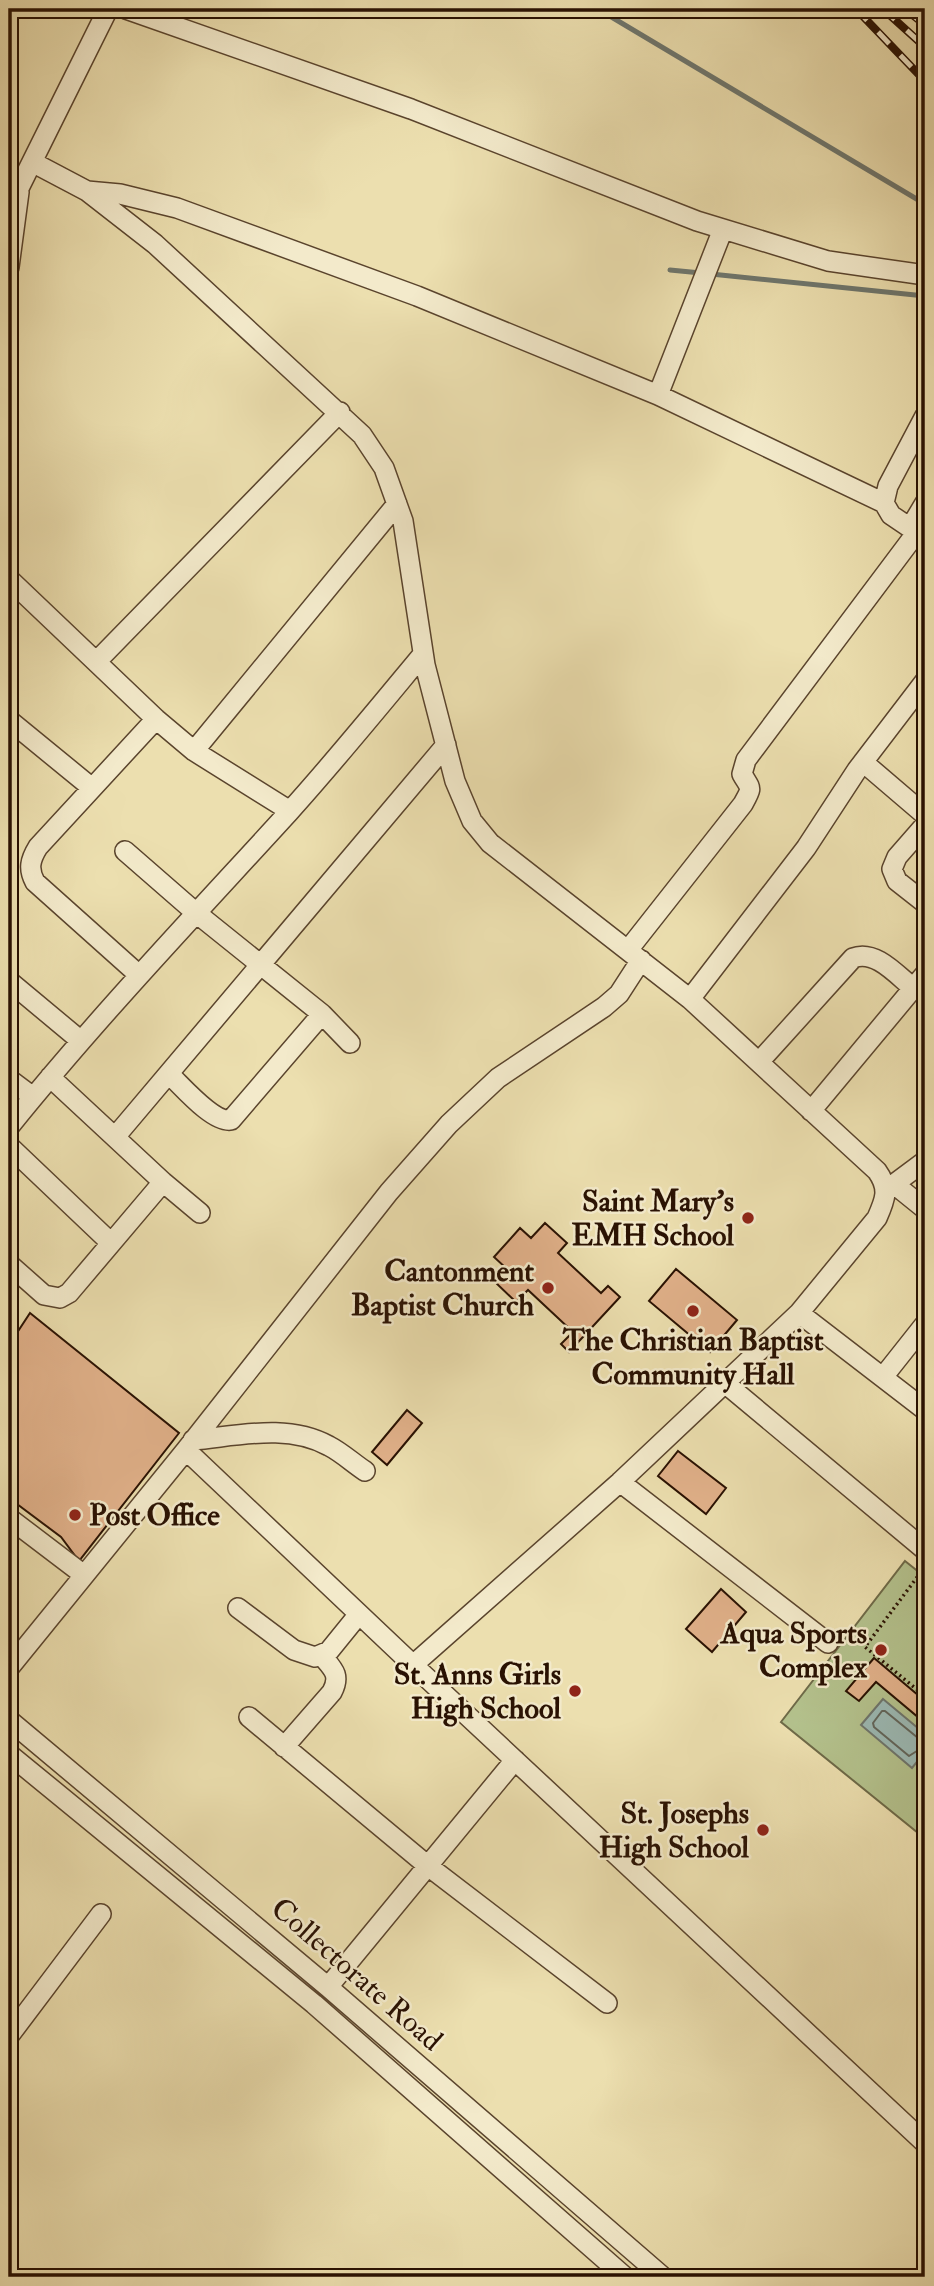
<svg xmlns="http://www.w3.org/2000/svg" width="934" height="2286" font-family="'IM FELL Double Pica',serif">
<style>
.green{fill:#b4c28d;stroke:#6e6a48;stroke-width:2}
.water{fill:#9cbab5;stroke:#6e766d;stroke-width:2}
.lines{fill:none;stroke-linecap:round;stroke-linejoin:round}
.shore{stroke:#62665c;stroke-width:2}
.stream{stroke:#6e766d;stroke-width:5}
.building{fill:#e1b18a;stroke:#291102;stroke-width:2}
.minor-casing{stroke:#5a442d;stroke-width:22}
.path{stroke:#291102;stroke-width:3.5;stroke-dasharray:2 3.5;stroke-linecap:butt}
.minor{stroke:#f3eacb;stroke-width:19}
.rail-casing{stroke:#291102;stroke-width:8}
.rail{stroke:#f3eacb;stroke-width:5;stroke-dasharray:16;stroke-linecap:butt}
.poi-dot{fill:#8f2418;stroke:#f3eacb;stroke-width:2.5}
.labels{text-anchor:middle;stroke-width:5;stroke-linejoin:round;paint-order:stroke}
.poi-label{font-size:30px;font-weight:bold;fill:#291102;stroke:#f3eacb;text-anchor:end}
.street-label{font-size:30px;fill:#291102;stroke:#f3eacb}
</style>
<rect width="100%" height="100%" fill="#ecdfaf"/>
<filter id="stains"><feTurbulence type="fractalNoise" baseFrequency=".00286" numOctaves="4"/><feColorMatrix values="0 0 0 0 .2 0 0 0 0 .09 0 0 0 0 .02 0 0 0 .5 -.17"/></filter>
<radialGradient id="worn" r=".72"><stop offset=".6" stop-color="#630" stop-opacity="0"/><stop offset="1" stop-color="#630" stop-opacity=".3"/></radialGradient>
<path class="green" d="M905,1561L925,1577V1834L923,1837L781,1722Z"/>
<path class="water" d="M883,1699L925,1734V1752L912,1768L861,1725Z"/>
<g class="lines">
<path class="shore" d="M925,1739L918,1738L885,1711H882L873,1723L874,1727L909,1756L920,1749L925,1748"/>
<path class="stream" d="M598,9L925,204
M670,270L701,273
M711,274L925,296"/>
</g>
<path class="building" d="M545,1223L567,1243L558,1253L601,1293L608,1286L620,1297L569,1352L561,1344L573,1332L528,1290L516,1302L495,1282L507,1269L494,1257L520,1228L531,1238Z
M676,1269L737,1320L710,1352L649,1301Z
M30,1313L179,1433L79,1561L61,1537L9,1498V1345Z
M407,1410L422,1423L387,1465L372,1452Z
M678,1451L726,1488L706,1514L658,1476Z
M721,1589L746,1612L712,1652L686,1629Z
M874,1658L925,1701V1723L876,1682L859,1701L846,1691Z"/>
<g class="lines">
<defs>
<path id="minor" d="M126,9L411,109L697,221L828,261L925,275
M32,162L87,191L155,244L362,435L384,468L403,521L425,665L455,781L472,821L490,843L690,999L877,1171C890,1189 885,1200 877,1218L799,1313L620,1482L413,1665
M87,191L120,194L177,208L417,296L658,395L884,503
M9,204L19,188L108,9
M9,267L19,192
M658,395L723,229
M925,416L888,486L884,503L891,515L925,538
M910,528L925,503
M9,579L156,719L194,751L290,811
M96,662L340,412
M9,720L92,788
M194,751L397,504
M863,762L925,815
M925,825L897,857L892,869L897,881L925,903
M125,851L195,912L322,1014L350,1043
M628,950L743,804C753,786 751,790 742,774L746,760L917,532
M139,975L35,882C28,869 30,860 38,847L156,719
M9,981L81,1041
M690,999L806,848L857,770L925,681
M759,1062L853,958C875,949 897,975 913,988
M169,1074C182,1086 213,1123 231,1120L322,1014
M50,1077L163,1182L200,1213
M9,1079L33,1097
M811,1111L925,974
M9,1127C97,1018 194,916 289,812C335,761 379,707 423,654
M115,1137L446,745
M9,1146L111,1243
M894,1184L925,1209
M886,1190L925,1161
M9,1264L44,1295L60,1298L69,1293L163,1182
M799,1313L925,1410
M883,1377L925,1324
M726,1384L925,1550
M193,1440C238,1436 287,1423 329,1446C341,1452 353,1463 365,1471
M186,1450L413,1665L925,2143
M620,1482L828,1643
M9,1518L84,1575
M238,1608L294,1650L315,1657L329,1651L359,1614
M9,1668L186,1450L389,1192L449,1124L498,1078L604,1007L619,994L641,960
M249,1717L428,1866L607,2003
M9,1720L328,1987L663,2277
M284,1747L332,1692C341,1675 333,1669 322,1656
M9,1754L314,2004L625,2277
M328,1987L515,1760
M9,2036L101,1914"/>
</defs>
<use href="#minor" class="minor-casing"/>
<path class="path" d="M924,1568L865,1647L925,1696"/>
<use href="#minor" class="minor"/>
<defs>
<path id="rail" d="M856,9L925,81
M883,9L925,47
M905,9L925,25"/>
</defs>
<use href="#rail" class="rail-casing"/>
<use href="#rail" class="rail"/>
</g>
<g class="poi-dot">
<circle cx="748" cy="1218" r="7"/>
<circle cx="548" cy="1288" r="7"/>
<circle cx="693" cy="1311" r="7"/>
<circle cx="75" cy="1515" r="7"/>
<circle cx="881" cy="1650" r="7"/>
<circle cx="575" cy="1691" r="7"/>
<circle cx="763" cy="1830" r="7"/>
</g>
<g class="labels">
<g class="poi-label">
<text x="734" y="1211">Saint Mary's<tspan x="734" dy="34">EMH School</tspan></text>
<text x="534" y="1281">Cantonment<tspan x="534" dy="34">Baptist Church</tspan></text>
<text x="693" y="1350" text-anchor="middle">The Christian Baptist<tspan x="693" dy="34">Community Hall</tspan></text>
<text x="89" y="1525" text-anchor="start">Post Office</text>
<text x="867" y="1643">Aqua Sports<tspan x="867" dy="34">Complex</tspan></text>
<text x="561" y="1684">St. Anns Girls<tspan x="561" dy="34">High School</tspan></text>
<text x="749" y="1823">St. Josephs<tspan x="749" dy="34">High School</tspan></text>
</g>
<g class="street-label">
<text transform="translate(357 1974) rotate(41)" y="10">Collectorate Road</text>
</g>
</g>
<rect width="934" height="2286" fill="none" stroke="#ecdfaf" stroke-width="35"/>
<rect x="10" y="10" width="913" height="2265" fill="none" stroke="#291102" stroke-width="3.5"/>
<rect x="18" y="18" width="899" height="2251" fill="none" stroke="#291102" stroke-width="2"/>
<rect width="100%" height="100%" filter="url(#stains)"/>
<rect width="100%" height="100%" fill="url(#worn)"/>
</svg>
